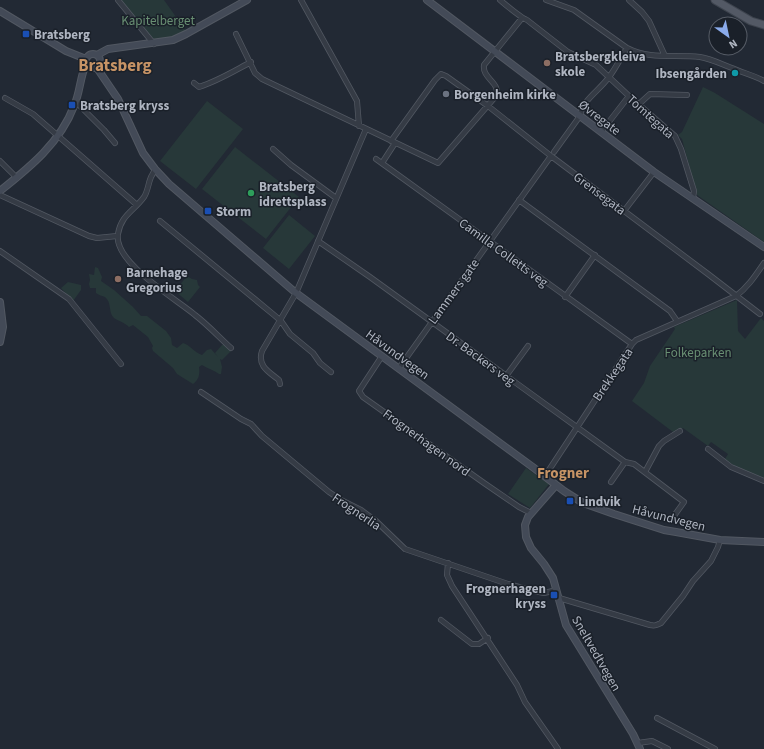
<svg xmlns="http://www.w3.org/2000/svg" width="764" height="749" font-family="'Source Sans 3',sans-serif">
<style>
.green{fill:#273839}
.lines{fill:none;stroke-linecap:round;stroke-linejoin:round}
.street-casing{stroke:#525862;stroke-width:6}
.secondary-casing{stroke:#525862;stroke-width:8}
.primary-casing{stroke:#3e444e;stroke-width:9}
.street{stroke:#353b45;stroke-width:4.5}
.secondary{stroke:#434a57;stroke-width:6}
.primary{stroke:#535965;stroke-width:7}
.transit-dot{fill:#1a4fb4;stroke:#1a2029;stroke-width:1.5}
.education-dot{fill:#8d6e63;stroke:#1a2029;stroke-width:1.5}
.culture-dot{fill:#0f9aa8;stroke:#1a2029;stroke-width:1.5}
.worship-dot{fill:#6b7280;stroke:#1a2029;stroke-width:1.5}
.leisure-dot{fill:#2e9e5b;stroke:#1a2029;stroke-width:1.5}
.labels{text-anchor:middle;stroke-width:3;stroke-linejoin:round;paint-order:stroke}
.park-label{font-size:13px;fill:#698f73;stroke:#1a2029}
.poi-label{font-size:13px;font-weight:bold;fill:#afb5c1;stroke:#1a2029;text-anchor:start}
.street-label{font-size:13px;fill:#afb5c1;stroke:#1a2029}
.quarter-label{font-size:15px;font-weight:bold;fill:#c69365;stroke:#1a2029}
.district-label{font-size:17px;font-weight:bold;fill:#c69365;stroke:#1a2029}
</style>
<rect width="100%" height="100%" fill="#222934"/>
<path class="green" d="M120,0H164L186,31L175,37L153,41Z
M703,87L715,93L764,124V242L697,195L682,139L678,135L682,132Z
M207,101L243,129L196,189L160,161Z
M235,147L299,197L266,239L202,189Z
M289,215L315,236L289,269L263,248Z
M95,267L98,268L102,277L101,281L114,290L133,307L141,316H147L166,331L171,338L172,345L177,348L183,343C190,345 194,352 202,355L207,350L211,349L218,357L215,353L222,345H225L232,350L222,360L220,359L222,367L221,374H219C214,370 208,369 202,365L199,367C200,374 199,380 193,384L177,374L173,368L153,351L152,348L153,346L148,337L133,325L129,327C124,322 118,321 114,318C108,313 112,302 105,297C103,296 98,295 96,293V288H90L89,284L90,280L89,274L94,275Z
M187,276L192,279L197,280L198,285L200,287L188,302L175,291Z
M68,282L81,285V290L73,301L61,288Z
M737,300L738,331L745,339L761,318L764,321V478L739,469L725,459L728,454L711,442L708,446L683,428L677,435L632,401L644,383L650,366L675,329L674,327Z
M526,468L549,484L530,508L508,494Z"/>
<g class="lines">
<defs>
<path id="street" d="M118,0L154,44
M301,0L357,101L359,126
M500,0C506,5 521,18 527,20L568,52L596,65L629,96L675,136L681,149L694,191L693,198
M546,0L574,10L627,48C650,60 675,54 700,57C712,59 721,64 732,68C743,73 753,75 764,81
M629,0L642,12L649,21L665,56
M236,34L255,73L262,79L438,163L496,96C501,82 482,79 484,65L522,18
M194,83L199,87C218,81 234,71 251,62
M5,98L33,114L137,205
M76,102L104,130L115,143
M639,104L650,94L687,95
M601,132L629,96
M391,141L435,80L441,74L446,76L488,106L551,156L708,274L760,314
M273,149L291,165L336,198
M554,152L580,116C582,100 600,90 609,77C616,68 621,57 627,48
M376,159L632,344
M0,161L17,178
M382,163L395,143
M155,169C154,172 152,175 151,177C148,184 148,191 144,197C134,211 121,215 118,234C113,262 176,299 195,315C208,325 219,337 231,348
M0,195L89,236L97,238L117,236
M519,200L670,311L677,321
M624,211L654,172
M160,221L274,315L281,321L290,334L313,353L320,363L331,372
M318,241L370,277L625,462L634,464L684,502L671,520
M0,251L69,299L121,364
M565,297L595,255
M382,356L359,391L363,397L484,483L519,507L531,513
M399,368L551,156
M506,376L528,346
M280,384L279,380C269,372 257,366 262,351L296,293L366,129
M201,392L241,419L251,424L262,436L329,492L341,500L361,510L376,521L405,549L508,584L534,591L544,593L557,590
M708,449L731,467L764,481
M645,472L659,446L664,441L680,431
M545,476L632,344L636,340L736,296C748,287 755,276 764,263
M611,482L625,462
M448,563L447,575L452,586L517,685L525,702L558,749
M559,598L650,625C655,626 657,625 661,623L683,596L693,581L711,561L718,547L720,540
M441,620L472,644H479L488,638
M657,718L715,749
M638,743L652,741L668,749"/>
<path id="secondary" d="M427,0L654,172L764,247
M0,11L66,51L86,59
M86 61a7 7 0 1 1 14 0a7 7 0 1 1-14 0Z
M97,55L108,49L173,40L186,34L247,0
M97,68L118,99L143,153L155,169L169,184L296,293L534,468L564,491L583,503L614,514L664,530L676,532L720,540L764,542
M0,191C30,167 60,143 74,106C80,93 80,77 86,64
M0,302L3,327L0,342
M556,485L528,517L525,525L526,537L531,548L544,564L553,578L566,625L633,734L640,749"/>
<path id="primary" d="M715,0L751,21L764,25"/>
</defs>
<use href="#street" class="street-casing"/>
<use href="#secondary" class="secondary-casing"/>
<use href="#primary" class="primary-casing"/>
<use href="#street" class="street"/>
<use href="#secondary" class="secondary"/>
<use href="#primary" class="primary"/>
</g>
<g class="transit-dot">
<rect x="22" y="30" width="8" height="8" rx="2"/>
<rect x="68" y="101" width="8" height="8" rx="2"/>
<rect x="204" y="207" width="8" height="8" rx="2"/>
<rect x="566" y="497" width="8" height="8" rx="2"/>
<rect x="550" y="591" width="8" height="8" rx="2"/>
</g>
<g class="education-dot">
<circle cx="547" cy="63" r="4"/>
<circle cx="118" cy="279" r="4"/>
</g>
<circle class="culture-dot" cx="735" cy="73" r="4"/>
<circle class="worship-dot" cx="446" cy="94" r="4"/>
<circle class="leisure-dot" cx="251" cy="193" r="4"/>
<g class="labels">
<g class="park-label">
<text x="158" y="25">Kapitelberget</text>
<text x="698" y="357">Folkeparken</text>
</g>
<g class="poi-label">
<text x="34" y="39">Bratsberg</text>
<text x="555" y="61">Bratsbergkleiva<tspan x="555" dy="15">skole</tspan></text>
<text x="727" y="78" text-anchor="end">Ibsengården</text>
<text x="454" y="99">Borgenheim kirke</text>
<text x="80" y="110">Bratsberg kryss</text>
<text x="259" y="191">Bratsberg<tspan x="259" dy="15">idrettsplass</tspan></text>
<text x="216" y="216">Storm</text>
<text x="126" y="277">Barnehage<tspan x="126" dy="15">Gregorius</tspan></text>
<text x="578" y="506">Lindvik</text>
<text x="546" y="593" text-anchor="end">Frognerhagen<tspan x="546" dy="15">kryss</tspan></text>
</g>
<g class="street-label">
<text transform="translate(651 116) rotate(42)" y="5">Tomtegata</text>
<text transform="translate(600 117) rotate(37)" y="5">Øvregate</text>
<text transform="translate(600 193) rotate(37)" y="5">Grensegata</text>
<text transform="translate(504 252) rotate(36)" y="5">Camilla Colletts veg</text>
<text transform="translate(453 291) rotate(-54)" y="5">Lammers gate</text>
<text transform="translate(398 354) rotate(36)" y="5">Håvundvegen</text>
<text transform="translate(481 358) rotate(36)" y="5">Dr. Backers veg</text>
<text transform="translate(612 374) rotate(-56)" y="5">Brekkegata</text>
<text transform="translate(427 442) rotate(36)" y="5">Frognerhagen nord</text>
<text transform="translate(357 511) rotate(34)" y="5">Frognerlia</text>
<text transform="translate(669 517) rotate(14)" y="5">Håvundvegen</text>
<text transform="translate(597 653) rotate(60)" y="5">Sneltvedtvegen</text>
</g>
<g class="quarter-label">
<text x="563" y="478">Frogner</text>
</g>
<g class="district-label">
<text x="115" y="71">Bratsberg</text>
</g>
</g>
<g transform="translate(728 36) rotate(147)"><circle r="19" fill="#1a2029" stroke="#565c66"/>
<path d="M0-3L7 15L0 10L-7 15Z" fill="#8aabeb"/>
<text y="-6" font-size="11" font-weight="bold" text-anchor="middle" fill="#afb5c1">N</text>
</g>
</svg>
